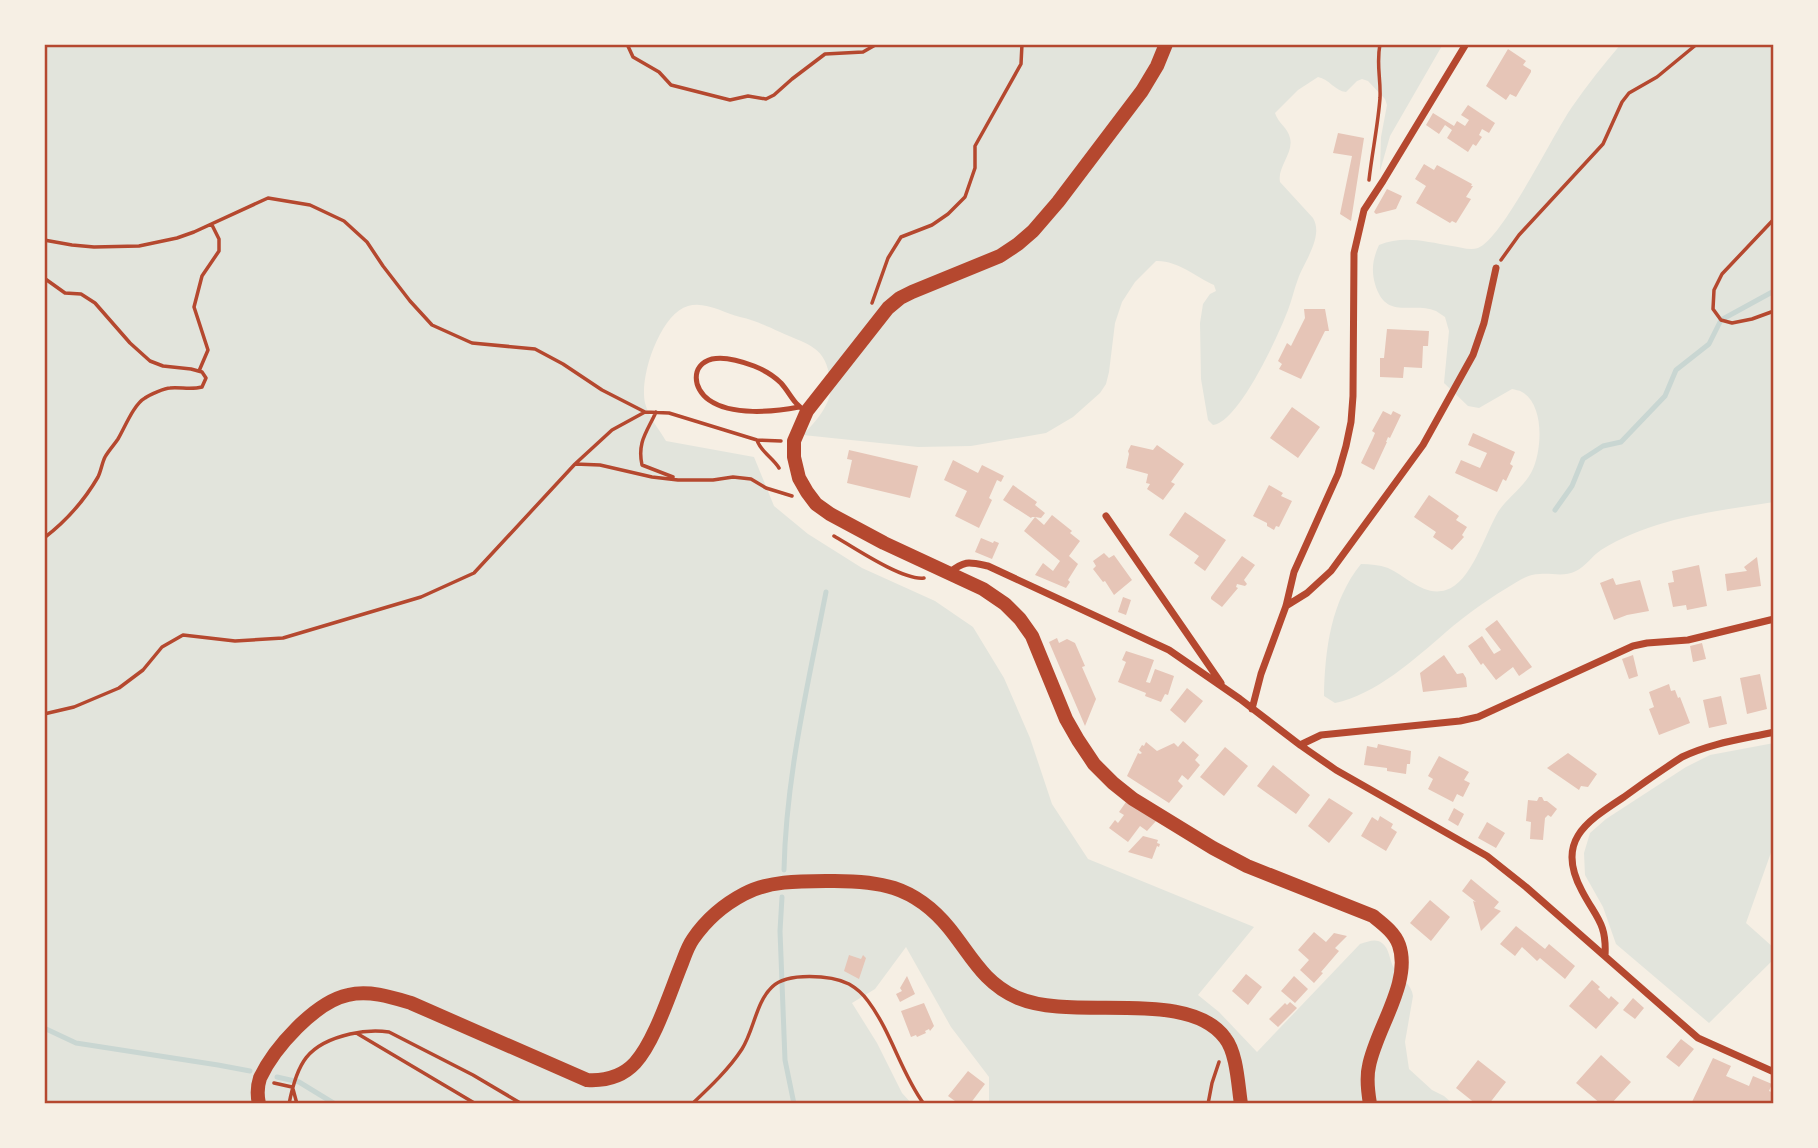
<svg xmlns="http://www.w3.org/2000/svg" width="1818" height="1148" font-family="Arial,sans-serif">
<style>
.green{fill:#e2e4dc}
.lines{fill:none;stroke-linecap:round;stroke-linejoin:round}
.stream{stroke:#c9d6d2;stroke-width:5}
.building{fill:#e6c5b7}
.path{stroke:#b5482f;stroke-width:3.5}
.service{stroke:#b5482f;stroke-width:5}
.minor{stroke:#b5482f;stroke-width:7}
.secondary{stroke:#b5482f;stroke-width:14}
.neatline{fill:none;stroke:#b5482f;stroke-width:2.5}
</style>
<rect width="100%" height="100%" fill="#f6efe4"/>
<path class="green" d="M44,44H1443L1390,136L1380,171L1381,137L1387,105L1385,99L1368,81L1362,79L1357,81L1346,92C1335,91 1329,79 1318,77L1298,90L1275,113C1278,123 1288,128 1290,138C1294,153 1277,167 1280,182L1313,218C1324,236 1304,262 1298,279C1294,289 1292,300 1288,310C1279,334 1239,422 1213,425L1208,420L1201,379L1200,323L1203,304L1210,294L1216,291L1214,285C1196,277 1177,260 1156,261L1135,282L1122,302L1115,323L1109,372L1106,384L1100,393L1073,417L1046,433L971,446L918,447L803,435C811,426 821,416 826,405C832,394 831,386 829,374C824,345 803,343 780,332C766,326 755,320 740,317C724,313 705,301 688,306C660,314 639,377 645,403C648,416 659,429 666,441L754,457L774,506L808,534L862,568L935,601L973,627L1004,678L1030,738L1052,804L1088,859L1254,927L1198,995L1219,1012L1257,1052L1360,944C1368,942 1375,938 1382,943C1390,949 1389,960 1394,968C1400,977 1412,985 1413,996L1405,1042L1409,1069L1432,1090L1444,1096L1453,1104H989V1077L951,1027L906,947L875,989L852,1003L877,1043L902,1093L912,1104H44Z
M1621,44H1774V502C1715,511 1653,518 1601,550C1592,556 1586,566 1576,571C1564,577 1553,573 1540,574C1531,574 1523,578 1515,583C1491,597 1467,614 1446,632C1415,659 1375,695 1335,703L1324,696C1325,649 1331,601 1361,564C1371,564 1379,565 1388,568C1406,576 1424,597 1446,590C1471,583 1485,534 1498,512C1507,498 1525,486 1532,471C1542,451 1545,405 1522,392C1519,390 1515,390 1512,389L1479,408L1468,406L1444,383L1449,331L1445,317C1442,315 1439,313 1436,311C1411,301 1386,321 1375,284C1371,270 1373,258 1379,245C1404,235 1426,242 1452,246C1460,247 1470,251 1478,248C1503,238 1553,134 1572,107C1587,85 1604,64 1621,44Z
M1774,743V844L1746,923L1774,948V959L1709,1023L1616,944L1603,907L1585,875L1584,853L1590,833L1606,819L1686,767L1710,755Z"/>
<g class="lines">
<path class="stream" d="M1555,510L1572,486L1583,459L1603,446L1621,442L1665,396L1676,370L1709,344L1721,320L1774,291
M784,870C786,776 808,684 826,592
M782,897L780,931L785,1060L794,1104
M44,1028L76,1043L218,1065L250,1071
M277,1077L299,1082L335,1104"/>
</g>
<path class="building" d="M1508,49L1526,61L1523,65L1531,70V72L1516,97L1510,94L1506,100L1486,86Z
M1468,105L1495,123L1489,133L1482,129L1479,135L1482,137L1476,146L1473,144L1468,152L1447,138L1452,130L1445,125L1439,134L1426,125L1433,113L1454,126L1457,121L1465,126L1469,120L1461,115Z
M1338,133L1364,138L1351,221L1340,214L1352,156L1333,153Z
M1424,164L1434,170L1437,165L1472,184L1471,186H1473L1466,197L1471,199L1456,223L1452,221L1450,223L1416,203L1426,186L1415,179Z
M1387,189L1402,196L1396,209L1376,214L1374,212Z
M1304,309H1325L1329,331H1325L1301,379L1279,369L1282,364L1278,361L1287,343L1291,346L1305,318Z
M1387,329L1429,331L1428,346H1423L1422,368L1404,367L1403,378L1380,377V358H1384Z
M1292,407L1320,427L1298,458L1270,438Z
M1383,411L1391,415L1393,411L1401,415L1390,438L1388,437L1386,442H1387L1374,470L1361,463L1373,438L1375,433L1372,431Z
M1473,433L1515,452L1510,464L1513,466L1506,481L1503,479L1497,492L1455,473L1461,460L1480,468L1487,453L1468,445Z
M1131,445L1153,450L1157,445L1184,464L1171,482L1175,484L1163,500L1147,489L1150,484L1146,483L1148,474L1126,468L1129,454L1128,451Z
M849,450L918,466L910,498L847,483L852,460L847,459Z
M953,460L978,473L982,465L1004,476L1001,482L997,480L989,498L992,500L979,528L955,516L967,491L944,480Z
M1013,485L1037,502L1035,505L1045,513L1041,518L1035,517L1044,525L1052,515L1072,531L1070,533L1080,541L1069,556L1078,564L1068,580L1070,582L1066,588L1035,575L1043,563L1053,571L1060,561L1024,531L1035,517H1032L1031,518L1003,500Z
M1269,485L1283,493L1281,496L1292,501L1279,527L1276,526L1274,530L1267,526V523L1253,516Z
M1429,495L1459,516L1456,520L1467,527L1462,535L1464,537L1452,550L1433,537L1436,532L1414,517Z
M1185,512L1226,540L1205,571L1194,563L1199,556L1169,535Z
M981,538L993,543L994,541L999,543L992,559L975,552Z
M1104,553L1109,558L1114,555L1132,580L1114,595L1105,581L1103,582L1093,569L1096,566L1093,561Z
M1242,556L1255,565L1244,580L1247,584L1245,586L1237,584L1236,587L1238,588L1222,607L1211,599V597Z
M1757,557L1761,586L1727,591L1725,574L1747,571L1744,567Z
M1699,565L1707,606L1687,610L1686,605L1673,607L1668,583L1674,582L1672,571Z
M1613,578L1616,585L1640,580L1649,611L1627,615L1614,620L1600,583Z
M1123,597L1131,600L1126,615L1118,612Z
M1497,620L1532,667L1519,676L1513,667L1496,680L1483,663L1481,665L1468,646L1482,636L1494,654L1501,650L1485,629Z
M1057,638L1059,643L1067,639L1075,643L1085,666L1082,667L1096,699L1085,726L1049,642Z
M1702,643L1706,659L1693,662L1690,646Z
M1126,651L1154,660L1146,682L1150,683L1155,669L1174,676L1168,695L1165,694L1161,702L1145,696L1146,693L1118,682L1126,662L1122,660Z
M1444,655L1457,674L1463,673L1466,678L1467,687L1423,692L1420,673Z
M1633,655L1638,676L1629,679L1622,659Z
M1760,674L1767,709L1747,714L1740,678Z
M1669,684L1671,691L1675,690L1678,698L1680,697L1690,723L1659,735L1649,709L1654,707L1649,692Z
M1187,688L1203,701L1185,723L1170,710Z
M1721,696L1727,724L1709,728L1703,700Z
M1183,741L1199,755L1195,760L1200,765L1188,780L1182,775L1178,781L1183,786L1169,803L1127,776L1138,753L1140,754L1142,753L1139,750L1142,745L1144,746L1146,742L1157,751L1174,743L1178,747Z
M1378,744L1411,751L1410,764H1407L1406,774L1387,771V768L1364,765L1367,746L1377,748Z
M1225,747L1248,766L1224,796L1200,777Z
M1568,753L1597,774L1588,787L1581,786L1579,790L1547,768Z
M1439,756L1469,772L1464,780L1470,783L1463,797L1457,794L1453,802L1428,789L1433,779L1428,776Z
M1273,765L1310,795L1296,814L1257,786Z
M1539,797H1542L1544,801H1547L1557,809L1551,817L1548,815L1545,818L1543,840L1530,839L1531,822L1526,821L1528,800L1537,801Z
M1329,798L1353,813L1329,843L1308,826Z
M1126,802L1156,821L1147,831L1140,826L1128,842L1109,828L1115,820L1118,823L1124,815L1119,812Z
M1454,808L1464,814L1458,826L1448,820Z
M1380,816L1393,824L1391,828L1397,832L1386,851L1361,836L1372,817L1378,821Z
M1487,822L1505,833L1496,848L1478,838Z
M1143,836L1158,840L1157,843L1160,844L1159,847L1157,846L1152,859L1128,852Z
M1471,879L1499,902L1494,908L1501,911L1481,931L1473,901L1476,902L1462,891Z
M1430,900L1450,917L1431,941L1410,923Z
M1516,926L1545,949L1549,944L1575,966L1565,979L1540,958L1537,961L1522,947L1515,956L1500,944Z
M1314,932L1326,942L1334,933L1347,936L1335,948L1339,951L1321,972L1323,973L1314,983L1300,970L1309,960L1298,950Z
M849,955L861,959L863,955L866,958L859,979L844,971Z
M1246,974L1262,987L1248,1005L1232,991Z
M907,976L915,994L900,1002L896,994L902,991L900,988Z
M1294,976L1308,989L1295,1003L1281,991Z
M1592,980L1600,987L1598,989L1609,999L1611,996L1619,1003L1596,1029L1569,1006Z
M1633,998L1644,1008L1635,1019L1623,1010Z
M1290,1002L1297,1008L1278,1027L1269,1019L1285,1003L1287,1005Z
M924,1003L934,1026L930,1031L929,1029L925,1031L926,1033L917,1037L916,1035L911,1037L901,1011Z
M1681,1039L1694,1049L1679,1067L1666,1057Z
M1601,1055L1631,1082L1611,1104H1601L1576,1083Z
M1713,1058L1731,1066L1726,1076L1749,1086L1753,1076L1772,1084L1769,1091L1774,1093V1104L1764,1101L1763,1104H1691Z
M1478,1060L1506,1082L1489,1104H1476L1456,1088Z
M968,1071L985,1084L970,1104H959L948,1096Z"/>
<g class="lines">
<path class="path" d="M627,44L633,57L659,72L671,85L730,100L748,96L766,99L774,95L792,79L825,54L863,52L877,44
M1369,180C1372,153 1378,125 1380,98C1381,78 1376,65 1380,44
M1774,219L1722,274L1714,290L1713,309L1721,320L1732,323L1752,319L1774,311
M44,240L72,245L94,247L139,246L177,238L194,232L268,198L310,205L344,221L367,242L383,266L410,301L432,325L472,343L535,349L563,364L602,390L645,412L669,413L757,440L781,441
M1501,260L1519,235L1603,144L1622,102L1629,93L1657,77L1697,44
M44,278L65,293L81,294L95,303L130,343L150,361L163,366L191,369L202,372L206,378L202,387C191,390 181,387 170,388C165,388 149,395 145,398C134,404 125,427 118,439C114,445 109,450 105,457C102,463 101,471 98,477C84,501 65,522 44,538
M872,303L888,258L901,237L932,225L948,214L965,197L975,168V146L1021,64L1022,44
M199,371L208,350L194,307L202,276L219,251V239L212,225
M656,412C647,432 637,442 642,465L673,477
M757,440C760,451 773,458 779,468
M575,464L600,465L652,477L678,480H713L733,477L751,479L766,488L792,496
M834,536C853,547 903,581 924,578
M44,714L74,707L119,688L143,670L162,647L183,635L235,641L283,638L421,597L474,573L575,464L612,430L645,412
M358,1034L476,1104
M274,1083L292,1087
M293,1089L297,1104
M289,1104C297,1063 307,1044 350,1034C363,1031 376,1030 389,1032L473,1075L522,1104
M692,1104C710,1087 729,1069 742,1049C754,1030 756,1002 772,987C787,972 831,975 849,984C856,988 863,994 868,1001C892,1033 901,1073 924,1104
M1208,1104L1212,1083L1219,1062"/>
<path class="service" d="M799,407C773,412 732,416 709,400C693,389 690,365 712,359C725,356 741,361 754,366C764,370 773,375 781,383C790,393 794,405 806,411"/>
<path class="minor" d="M1106,516L1221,683
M949,573C965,560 969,562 988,566L1169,650L1240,699L1300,745L1336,770L1487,856L1526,887L1698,1038L1774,1072
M1286,606L1307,593L1331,571L1423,445L1473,355L1484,323L1496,268
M1252,709L1261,674L1286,606L1294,572L1338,474L1346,446L1351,422L1353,396L1354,253L1364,210L1383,181L1466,44
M1300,745L1321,735L1460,721L1478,717L1633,646L1647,643L1688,640L1774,619
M1605,956C1607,923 1596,918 1582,891C1555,841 1586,822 1624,797C1643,783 1662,770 1682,757C1711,743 1743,739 1774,732"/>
<path class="secondary" d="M1166,44L1157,66L1142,91L1058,202L1033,231L1018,244L1000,256L912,292L900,298L888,308L807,411L794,441V457L799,478L807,492L816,504L830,514L884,543L983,589L1005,604L1020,619L1032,636L1066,719L1078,740L1094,764L1113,783L1133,799L1213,848L1247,866L1373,916C1383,924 1395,933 1399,945C1412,982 1376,1029 1369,1066C1366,1078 1368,1092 1370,1104
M259,1104C257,1095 257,1087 260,1078C274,1048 315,1002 348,995C369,990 391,997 411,1003L587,1080C604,1081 622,1077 635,1063C655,1041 670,992 682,963C685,955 688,946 693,939C706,920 723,905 744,894C768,881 799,881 826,881C878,880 914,885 949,928C971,955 983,983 1018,998C1073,1022 1188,987 1225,1038C1237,1053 1238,1085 1241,1104"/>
</g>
<rect width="1818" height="1148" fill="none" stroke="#f6efe4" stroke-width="91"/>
<rect x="46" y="46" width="1726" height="1056" class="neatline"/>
</svg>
